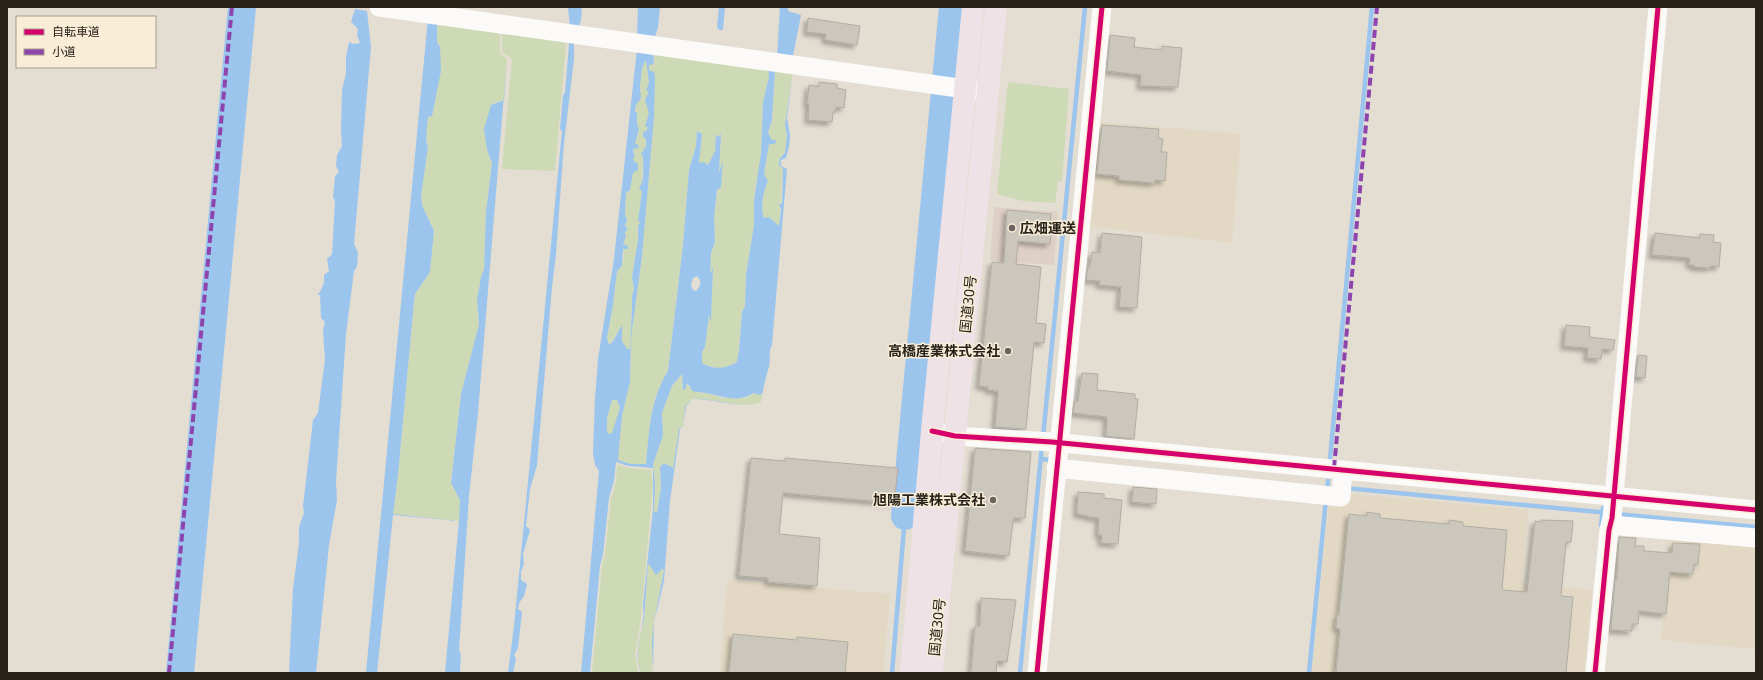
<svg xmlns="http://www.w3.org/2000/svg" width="1763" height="680" font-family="'Noto Sans','Noto Sans JP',sans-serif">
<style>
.commercial{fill:#dfd0c6}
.built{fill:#e2d8c3}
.green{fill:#cedab5}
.water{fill:#9cc5ee;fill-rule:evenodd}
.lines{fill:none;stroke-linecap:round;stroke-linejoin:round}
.stream{stroke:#9cc5ee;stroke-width:4.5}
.river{stroke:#9cc5ee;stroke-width:28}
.building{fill:#cbc7bd;stroke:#b2ada4;filter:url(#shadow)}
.minor{stroke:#fbfaf8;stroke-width:19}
.highway{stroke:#efe2e6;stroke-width:22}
.quiet{stroke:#8e44ad;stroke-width:4;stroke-dasharray:8 4;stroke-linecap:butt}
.cycleway-casing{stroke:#f9edd7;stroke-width:8}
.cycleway{stroke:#d6006c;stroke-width:5}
.poi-dot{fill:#69645b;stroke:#f9edd7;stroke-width:1.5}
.labels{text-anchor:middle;stroke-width:3;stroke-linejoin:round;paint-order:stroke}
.poi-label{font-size:14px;font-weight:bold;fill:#27231b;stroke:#f9edd7;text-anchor:end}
.street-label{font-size:14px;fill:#27231b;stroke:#f9edd7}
</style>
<defs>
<filter id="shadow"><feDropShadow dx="-3.5" dy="3.5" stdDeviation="2" flood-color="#0004"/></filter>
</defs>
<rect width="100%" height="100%" fill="#e3ddd2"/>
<path class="commercial" d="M994,207L1058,212L1054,265L990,261Z"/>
<path class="built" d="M1100,122L1241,134L1232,243L1088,226Z
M1330,492L1528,510L1522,580L1525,584L1592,590L1584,673H1312Z
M1671,535L1756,542V649L1661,640Z
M727,580L890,594L883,673H720Z"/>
<path class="green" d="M436,19L500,29V54L507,58L504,100L491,105L487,150L492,163L486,212L484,269C478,284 476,307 479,324L461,394L451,483L460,500V521L393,514L398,475L414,302L415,294L430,272L434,231L422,205L421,196L428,147C422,128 436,69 440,47L437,42Z
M502,29L565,38L566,44L555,171L502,169L512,59L502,52Z
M653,52L768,67L769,77L763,102L761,153L754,200V225L746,275L745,306L742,312L739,350L737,362C725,369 715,370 702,363V352L705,347L709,314L711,320L713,269L710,276L711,253L715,242L714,218L719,175L721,135L718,137L716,135L715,151L708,165L699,163L702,134L697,131L696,146L689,170L683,245L668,371C650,399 649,432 646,464H631L617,460L622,416L630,382L631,341L630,349H627L622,341V326L609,345L607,338L613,305L617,271L622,266L624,255L623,249H628L623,244L626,236L624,232L627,219L625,214L626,193L630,190L635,161L633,160L635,138L638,137L636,105L641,91L640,86L642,68L646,60L649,82L646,91H650L649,113L646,127H648L646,146L641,154L643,157L641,223L637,229L638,240L632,277L634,290L632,296L631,334L642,256L654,118L649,64H654Z
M775,70H791L792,77L785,125L787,135L785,153L780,158L779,165L783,169L779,227L764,218C760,207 763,192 768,181L764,174L769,144L776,140H772L768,133L772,120Z
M1008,82L1069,89L1062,181H1058L1055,203L1023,201L997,194Z
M683,374L682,382L699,393L710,394L722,398H746L755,393L762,392L761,402C739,410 714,397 692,399L685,407L683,426L679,429L673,469L660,467L661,488L657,512H654L655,485L653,464L663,436L662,413L672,386Z
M611,399L617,400L620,408L613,433L609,434L607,432L606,418Z
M617,465L629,468L651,470L653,484L641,618L635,655L638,672V673H592L602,566L605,554L611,499L616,482Z
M648,562L664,570L654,622L652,673H641L638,663V645L644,620Z"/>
<path class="water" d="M568,7H582L581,20L578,29L570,28Z
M638,7H660L658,28L654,39L637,35Z
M719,7H725L723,30H719L717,27Z
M780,7H788V11L801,15L792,61L777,57Z
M355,9L367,11L371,47L354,244L358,253L357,267L354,271L346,334L336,482L337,500L329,545L316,673H289L293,589L299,543V527L304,513L303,506L313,420L318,413L325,359L323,330L325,322L321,318L320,295L317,294L320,292L324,283V275L329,271L327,259L332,254L335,201L333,197L335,176L339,172L336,166L337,155L342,146L341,130L342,90L346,74V57L349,42L353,44L360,43L357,35L358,29L351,22Z
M428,18L500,29V54L507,58L478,413L469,496L459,650L461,655L460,672V673H445L459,521L393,515L377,673H366ZM437,20L500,29V54L507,58L504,100L491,105L484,129L487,150L492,163L486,212L484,269L481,277L477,300L479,324L461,394L451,483L460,500L459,521L393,514L398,475L414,302L415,294L430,272L434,231L422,205L421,196L428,147L426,140L428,117L432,116L441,71L440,47L437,42Z
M568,40H574V59L564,143L556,254L552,287L537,465L530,489L526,526L530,530L523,554L524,564L521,572V580L527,584L524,596L519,603L518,609L522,612L518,648L514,655L516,659L513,673H508L514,626L562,131L560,129L563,95L565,93L569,44Z
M637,49L774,68H786L791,70L792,77L787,118L790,135L789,147L786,158L781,160V166L787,169L772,345C768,352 771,359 769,367C765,379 763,390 761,402C739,410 715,398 692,399L686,407L683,426L680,429L670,501L664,581L654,622L653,673L652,641L654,622L664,570L662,569L656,575L648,563L644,620L638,645V663L641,673C633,656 641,638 643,620C644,615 643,609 643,604L653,509V468L628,466L616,462L614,481L609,498L603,555L600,566L590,673H581L599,471L595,465L593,453L595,398L598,359L614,259ZM653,52L768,67L769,77L763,102L761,153L754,200V225L746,275L745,306L742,312L739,350L737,362C725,369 714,370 702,363V352L705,347L709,315L711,322L713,267L710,274L711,253L715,242L714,218L717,190L721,187L723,161L719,173L721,134L718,137L716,134L715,151L708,165L704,162L699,163L702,134L697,131L696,146L689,170L683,245L668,371C650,399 649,432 646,464H631L618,460L622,416L630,382L631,338L642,256L654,118L655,75L654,72L649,70V65L654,64ZM646,60L649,82L646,91H649L645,100L649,113L645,127H648L647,130L643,133V137L646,139V146L641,154L643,157C643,166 645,181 639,188L642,192L638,220L640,223L638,226V240L632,277L634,289L632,296V309L630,349H627L622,341V325L613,341L609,345L607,338L613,305L617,271L622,266L623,249H628V246L623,244L626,236L625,232L628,229L625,226L627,219L625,214L626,193L630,190L633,173L638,170V164L633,160L635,153H633L634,148L637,149L639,146L635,143L639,129L637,124V113L635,111L636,105L641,98L640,86L642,68ZM786,68L791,71L792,77L785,125L787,135L785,153L780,158L779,165L783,169L782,203L779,205L781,209L779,226L769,217L764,218C760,207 763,192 768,181L764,174L769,144H775L776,140H772L768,133L772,120L775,70ZM697,276C702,281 701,286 696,291L693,290L691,285L693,278ZM682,374L683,391L686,388V384L690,386L692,391C698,393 705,392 711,394C727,398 739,402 754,393L759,395L762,393L761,402C739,410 714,397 692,399L685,407L683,426L679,429L673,468L664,463L660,467L661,488L657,512H654V509L655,485L653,464L663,436L662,413L672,386ZM612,400H617L620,408L612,433L609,434L607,432V418Z"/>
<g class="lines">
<path class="stream" d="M1043,437L1085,7
M1041,459L1053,460
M1330,459L1372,7
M1345,488L1609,513
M1327,492L1328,481
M1616,514L1756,527
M1601,525L1603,508
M892,673L905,516
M1020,673L1042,445
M1309,673L1326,499"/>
<path class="river" d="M905,516L953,7
M180,673L242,7"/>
</g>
<path class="building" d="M808,18L860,26L857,45L825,40L826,34L807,32Z
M1110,35L1135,38L1134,47L1162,50V46L1182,48L1178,87L1140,86L1141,75L1107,71Z
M819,82L837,84V88L846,90L844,108L836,107L835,112H833L832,122L808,120L809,104H807L809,85L819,87Z
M1102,125L1159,129L1158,138L1163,139L1161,152H1167L1165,181L1155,180V183L1119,180V176L1097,174Z
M1007,210L1051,214L1050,223H1052L1050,244L1018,241L1016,264L1041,267L1036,323L1046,324L1044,343L1034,342L1026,429L995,427L998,391L988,390V387L979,386L992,262L1004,263Z
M1102,233L1142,237L1137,308L1119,307L1121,287L1099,285L1100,281L1086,280L1088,267H1090L1092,252L1100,253Z
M1655,233L1700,238V234L1714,235L1713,242L1721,243L1719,267L1711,266L1710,268L1694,267V265H1689L1690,258L1652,255Z
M1566,325L1590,327L1589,337L1615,340L1613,350L1602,349L1601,359L1587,358L1588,348L1564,346Z
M1638,355L1647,356L1645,378L1636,377Z
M1082,373L1098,374L1097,390L1135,394V399H1138L1134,439L1106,436L1107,417L1073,413L1075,401H1078Z
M975,448L1031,452L1025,518H1014L1013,521L1009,556L965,551Z
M751,458L785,461V458L898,468L894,503L783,493L779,534L820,538L817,586L768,582V578L739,576Z
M1133,487L1157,489L1156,504L1132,502Z
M1078,492L1104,494V498L1122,500L1118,544L1101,543L1102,535H1098L1099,518L1088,517V516L1077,514Z
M1367,512L1380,514V518L1449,524V520L1463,522V526L1507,530L1502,590L1527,592L1535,521L1541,522V520L1573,521L1571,542H1566L1561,596L1573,597L1566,673H1336L1340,629L1336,628L1337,615H1339L1349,514L1367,516Z
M1619,537L1636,538L1635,546H1644V551L1672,553L1673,543L1700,544L1698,565L1694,564L1693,574L1670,572L1666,614L1639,611L1638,624H1632V631L1611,630L1615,580H1617Z
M981,598L1016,600L1007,662L997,661L996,673H971L975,626H980Z
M733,634L797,640V637L848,642L845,673H729Z"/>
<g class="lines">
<path class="minor" d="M379,7L980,91
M932,431L955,436L1052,442L1756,510
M1056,468L1341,497L1343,470
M1611,525L1756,538
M1037,673L1102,7
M1595,673L1609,530L1612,518L1658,7"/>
<path class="highway" d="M911,673L932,431L973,7
M932,673L996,7"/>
<path class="quiet" d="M1334,468L1377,7
M169,673L232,7"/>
<defs>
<path id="cycleway" d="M932,431L955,436L1052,442L1756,510
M1037,673L1102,7
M1595,673L1609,530L1612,518L1658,7"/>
</defs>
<use href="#cycleway" class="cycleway-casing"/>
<use href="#cycleway" class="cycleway"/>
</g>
<g class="poi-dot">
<circle cx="1012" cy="228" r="4"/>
<circle cx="1008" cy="351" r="4"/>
<circle cx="993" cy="500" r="4"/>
</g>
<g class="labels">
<g class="poi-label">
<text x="1020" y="233" text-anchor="start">広畑運送</text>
<text x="1000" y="356">高橋産業株式会社</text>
<text x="985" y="505">旭陽工業株式会社</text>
</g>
<g class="street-label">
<text transform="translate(968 304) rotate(-84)" y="5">国道30号</text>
<text transform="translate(937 627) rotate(-84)" y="5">国道30号</text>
</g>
</g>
<rect width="1763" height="680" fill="none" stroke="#27231b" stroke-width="16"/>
<rect x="16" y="16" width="140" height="52" fill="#f9edd7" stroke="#a59c8c"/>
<rect x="24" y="29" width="20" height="6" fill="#d6006c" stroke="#a59c8c"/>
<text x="52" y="36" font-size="12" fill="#27231b">自転車道</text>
<rect x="24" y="49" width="20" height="6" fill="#8e44ad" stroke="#a59c8c"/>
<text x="52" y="56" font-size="12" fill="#27231b">小道</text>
</svg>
